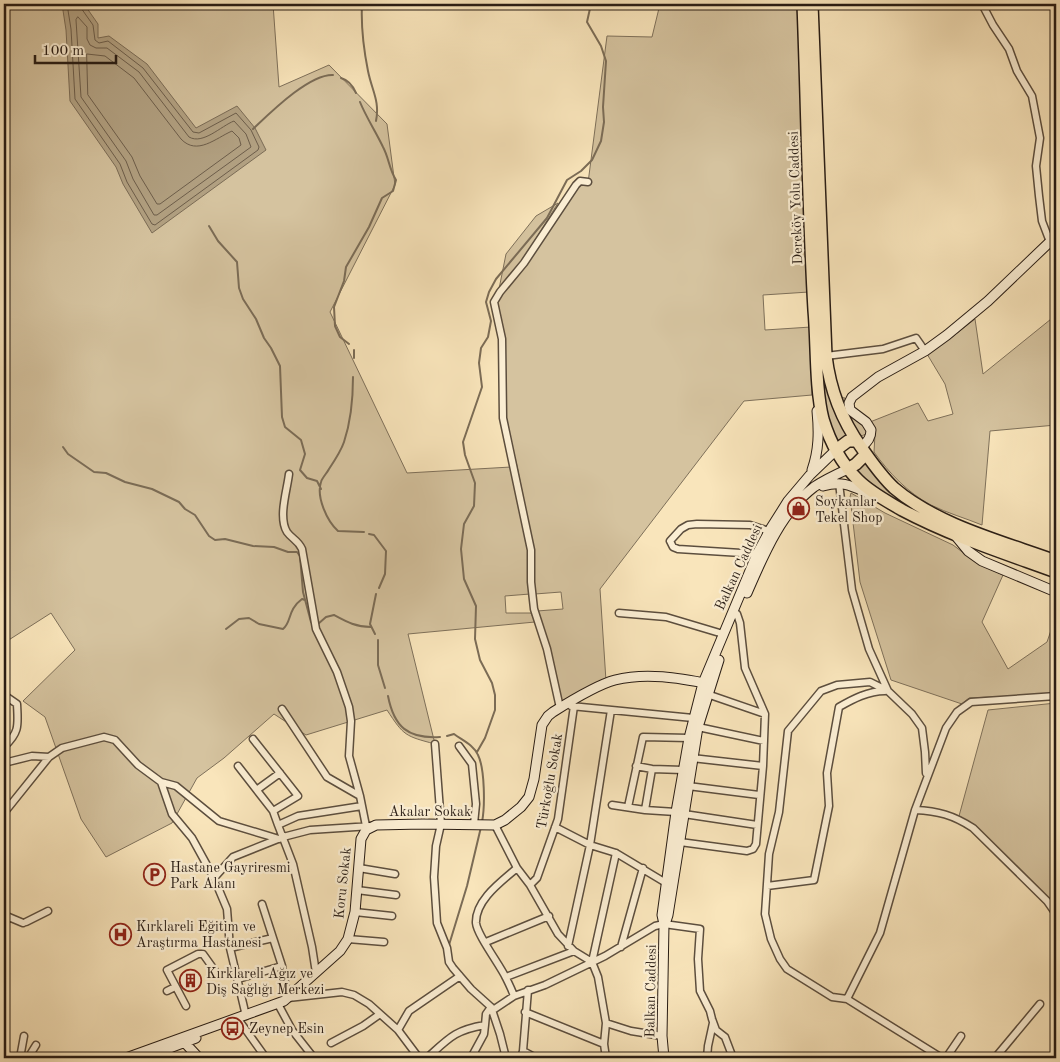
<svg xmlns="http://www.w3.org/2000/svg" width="1060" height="1062" font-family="'Old Standard TT',serif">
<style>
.green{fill:#d5c39f;stroke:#7e705a}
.water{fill:#b2a182;stroke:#7b6c56}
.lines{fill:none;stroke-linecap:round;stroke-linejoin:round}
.shore{stroke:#6d5e4b;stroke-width:1}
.stream{stroke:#7b6c56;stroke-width:2}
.street-casing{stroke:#5c4e3e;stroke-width:9}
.secondary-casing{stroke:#281c14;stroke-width:11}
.highway-casing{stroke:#281c14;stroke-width:14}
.street{stroke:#fbeed3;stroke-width:6}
.secondary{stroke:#fbeed3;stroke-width:9}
.highway{stroke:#f9e5bb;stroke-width:11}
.labels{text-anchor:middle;stroke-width:4.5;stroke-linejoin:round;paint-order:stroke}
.street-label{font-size:14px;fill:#281c14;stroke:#fbeed3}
.poi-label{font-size:14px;fill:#281c14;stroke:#fbeed3;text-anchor:start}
</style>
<rect width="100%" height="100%" fill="#f9e5bb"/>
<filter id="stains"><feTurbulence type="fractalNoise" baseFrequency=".004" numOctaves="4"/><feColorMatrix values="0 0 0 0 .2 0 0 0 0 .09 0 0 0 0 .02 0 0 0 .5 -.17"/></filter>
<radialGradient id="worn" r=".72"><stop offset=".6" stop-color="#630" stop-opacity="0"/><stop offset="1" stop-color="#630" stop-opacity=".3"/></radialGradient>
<path class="green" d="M4,4H273L279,87L329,65L387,124L395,185L330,312L407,473L511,467L528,551V584L530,594L505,596L506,613H531L535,622L408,634L435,744C405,736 404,736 387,710L306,735L274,714L224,758L197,778L172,823L106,857L81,819L45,717L23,701L75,650L51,613L4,643Z
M660,4H797L809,292L763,295L765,330L811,327L812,395L744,401L600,589L606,681L562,702L550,648L537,611L563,609L561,592L535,594L533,583L534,551L517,466L504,417L506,396L505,339L497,304L500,294L565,202L583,182L588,183L607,36L652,37Z
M558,203L522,261L499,289L506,254L536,216Z
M1056,315V425L990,431L982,525C965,518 947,513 931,505C908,493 889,473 874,452L875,434L870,422L918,403L928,421L953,414L945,384L927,354L952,337L975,319L983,374Z
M821,342L848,436L836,444C823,410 822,379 821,342Z
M839,397L845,398V404L861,421L867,433L862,436L858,434Z
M865,463L871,470L934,521L884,496L854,470Z
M851,493L885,513L953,545L977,563L1003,575L982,622L1008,669L1047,642L1056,616V694L969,698L962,704L891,680L860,582L850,497Z
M1056,703V908L1049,898L975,825L959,816L988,710Z"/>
<path class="water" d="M62,4H84L98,24V38L109,36L147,64L196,128L237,106L255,128L266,150L152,233L123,184L116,167L70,101L66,30Z"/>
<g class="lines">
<path class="shore" d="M67,4L71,29L75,99L120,164L127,182L152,224L155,225L258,150L259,147L251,130L236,113L199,133L193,132L143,68L108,41L99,43L95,40L93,25L81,8L80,4
M78,17L87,27V39L90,45L96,48H107L139,72L189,137C203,145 221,126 234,121L246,134L251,147L157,215H154L133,179L126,161L81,97L76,20Z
M87,54L105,56L134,78L181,139C197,156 216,138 232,131L239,138L241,145L160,204H157L140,176L132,157L88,95Z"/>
<path class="stream" d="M362,4C361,24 364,51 368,71C372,91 380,101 376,121
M341,78C348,80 353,86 356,93
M253,129C270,113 309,74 333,75
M209,226L218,241L237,262L239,288L243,299L256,319L264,338L271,348L280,366L282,417L285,427L301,440L305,454L300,470L307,478L317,481L321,489
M349,344L340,337L335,326L334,307L344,281L346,267L369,227L382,198L393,191L396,180C389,169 389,158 383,147C376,132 366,117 360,102
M354,350V358
M353,377C353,399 351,421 344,442C341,451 335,460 329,469C327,473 322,478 321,482C316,497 327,521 338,531L364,532
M63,447L68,454L94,472L106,473L125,482L152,489L179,502L185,509L195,515L209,536L215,540L225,539L253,546L274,547L288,552H297L300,556L303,592L311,622
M369,534L374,535L386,551L385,574L379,588
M318,624L326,617L334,615C347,622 356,627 371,627
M226,629L239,619L249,618L259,624L283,629C292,622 287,610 302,599L305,600
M375,634L370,624L376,594
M378,640V665L385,688
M388,696C394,727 408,739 440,737
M447,736L454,734C462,740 474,745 478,755C485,769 485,807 482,822
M477,752L485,738L495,710V695L492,683L480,660L475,639L476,606L464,579L461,549L464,524L474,506L475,483L465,455L463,442L482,387L479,363L481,348L488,337L491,321L486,302L489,292L496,279L547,218L567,180L581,171L592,160L601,141L604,122L603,107L606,61L601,46L587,22L591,4
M449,945L467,886L481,827"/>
<defs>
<path id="street" d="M982,4L993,25L1009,49L1017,71L1032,96L1040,138L1036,166L1039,196L1042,221L1050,242
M826,356L883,349L916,338L925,351
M289,474C287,491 278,517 287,532C292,539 298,540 302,549L316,629L337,672L349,707L351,721L349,756L360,796
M839,483L852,590L869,649L888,691L912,714L922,728L925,752L926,773
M757,554L678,549L673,547L670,541L681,529L688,525L697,524L750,525L769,531
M619,613L666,617L723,634
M707,694L765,714
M4,695L17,704C18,725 20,732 4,747
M571,706L693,718
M560,708L547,649L534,609L531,582V550L503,418L502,339L494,302L500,292L524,263L576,185L580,181L588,182
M282,709L327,777L360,796L366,826
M698,727L764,741
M253,739L298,796L273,811
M435,744L441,824L436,846L434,877L437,923L447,948L449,962L453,968L471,989L491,1007L500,1034L506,1058
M459,746L472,764L476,804L474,824
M692,758L763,766
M4,763L32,756L49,757
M238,766L273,811L278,825L293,864L312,947L316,973
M636,766L652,769L683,770
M161,782L172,814L192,838L214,878L227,909L230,948L246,1016
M688,786L759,795
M258,789L280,773
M612,805L645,810L676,812
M628,807L643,737L689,738
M645,810L652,769
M915,810C938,811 953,815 973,828L1047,901L1056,914
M4,813L49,757L62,748L104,737L115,740L138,765L161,782L176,786L219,821L279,839
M684,814L757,825
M278,825L298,816L362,806
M495,825L517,868L530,885L558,934L574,951L592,962L598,977L606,1023L604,1044L606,1058
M555,827L590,845L616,853L666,883
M680,842L747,851L753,849L756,844L763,766L765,714L745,668L740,623L737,614
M359,868L395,874
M214,878L233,857L283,837L310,830L371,826
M530,885L537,878L558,819L574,706
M767,886L814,880L829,806L827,773L839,707C853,699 868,691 885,691
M357,890L396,895
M262,904L282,966L288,998L342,992L354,995L369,1004L398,1030L419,1058
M355,912L392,916
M4,915L23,923
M26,922L48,911
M4,924L9,917
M348,939L384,942
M486,942L549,916
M568,946L590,845L611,710
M621,947L643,868
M230,948L273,938
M592,962L616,853
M506,977L574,951
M238,979L282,966
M167,991L175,987
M514,996C512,990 509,984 506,978C500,965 477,935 476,923C475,900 502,881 517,868
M847,999L832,997L787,969L780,959L771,939L765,914L769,854L779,812L788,731L821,691L837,685L870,682L888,691
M278,1004L292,1030L314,1058
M186,1006L167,970L198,954H203L218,975
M525,1012L604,1044
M238,1019L266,1058
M606,1023L631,1031L662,1036
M398,1030L409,1011L460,976
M331,1043L363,1026L380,1014
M167,1049L173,1058
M523,1051L536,1058
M20,1058L24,1036
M28,1058L36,1045
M427,1058C449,1038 455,1030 485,1025L486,1014L491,1007L493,1010L514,996L545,985L605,956L655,926L664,924L700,929L698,959L700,991L710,1011L712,1019L716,1030L725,1037L733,1058
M471,1058L484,1034L485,1025
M521,1058L523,1051L528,990
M707,1058L708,1046L713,1023
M942,1058L847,999L880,933L915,810L946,728L957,712L971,702L1056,696
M946,1058L961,1036
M995,1058L1040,1004"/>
<path id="secondary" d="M861,447C867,443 871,438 871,430L866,422L850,410L849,403L852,397L878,377L925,351L947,335L988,301L1056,236
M812,470C819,450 819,432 817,411
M823,486C844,480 853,487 872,495
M954,534L968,551L982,561L1056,592
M747,593C763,556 781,512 814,487C824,480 837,474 848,469
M666,921L668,915L698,727L719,660
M185,1043L199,1058
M126,1058L284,1001L340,951L348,939L355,912L361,839L366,830L376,825L423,824L495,825L505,820L521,807L529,797L534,779L542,725L548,716L553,712C569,702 596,685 615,680C646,672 679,678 710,684
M143,1058L196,1038
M664,1058L662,1036L664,924L662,915L676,812L689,738L703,683L757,554L771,528L788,501L810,475L836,450"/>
<path id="highway" d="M803,4C807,106 808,208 814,310C817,343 815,388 823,419C830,442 841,463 858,480C871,493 887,501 902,510C951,536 1004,553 1056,572
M812,4L826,356C830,390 841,419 861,447C871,461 881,476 894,488C937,525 1004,542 1056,561
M836,450L848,441H856
M848,469L856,464L866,454"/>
</defs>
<use href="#street" class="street-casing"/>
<use href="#secondary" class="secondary-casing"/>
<use href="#highway" class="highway-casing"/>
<use href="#street" class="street"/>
<use href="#secondary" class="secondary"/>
<use href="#highway" class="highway"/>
</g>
<defs>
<symbol id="shop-ring" viewBox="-11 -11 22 22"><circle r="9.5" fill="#fbeed3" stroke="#8f2418" stroke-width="1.5"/><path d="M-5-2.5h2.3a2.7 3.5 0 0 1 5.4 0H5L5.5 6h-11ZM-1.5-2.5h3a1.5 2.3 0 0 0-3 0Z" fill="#8f2418"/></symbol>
<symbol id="parking-ring" viewBox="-11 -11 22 22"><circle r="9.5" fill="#fbeed3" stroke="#8f2418" stroke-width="1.5"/><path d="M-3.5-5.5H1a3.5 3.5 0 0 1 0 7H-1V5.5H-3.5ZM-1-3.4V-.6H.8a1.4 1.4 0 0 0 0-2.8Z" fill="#8f2418"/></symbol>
<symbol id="hospital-ring" viewBox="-11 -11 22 22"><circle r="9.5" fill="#fbeed3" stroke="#8f2418" stroke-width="1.5"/><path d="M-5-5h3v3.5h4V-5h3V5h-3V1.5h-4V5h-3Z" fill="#8f2418"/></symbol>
<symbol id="building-ring" viewBox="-11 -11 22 22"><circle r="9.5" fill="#fbeed3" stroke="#8f2418" stroke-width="1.5"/><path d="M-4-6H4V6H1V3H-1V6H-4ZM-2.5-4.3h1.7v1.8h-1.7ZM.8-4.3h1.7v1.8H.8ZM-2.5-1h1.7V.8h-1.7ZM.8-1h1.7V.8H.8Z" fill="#8f2418"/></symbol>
<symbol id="bus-ring" viewBox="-11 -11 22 22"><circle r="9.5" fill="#fbeed3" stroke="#8f2418" stroke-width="1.5"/><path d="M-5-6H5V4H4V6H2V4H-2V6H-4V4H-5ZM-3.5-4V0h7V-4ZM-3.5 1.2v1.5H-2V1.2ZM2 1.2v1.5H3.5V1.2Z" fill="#8f2418"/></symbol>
</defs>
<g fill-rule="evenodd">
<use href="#shop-ring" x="786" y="496" width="25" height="25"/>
<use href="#parking-ring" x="142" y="862" width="25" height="25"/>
<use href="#hospital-ring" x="108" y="922" width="25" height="25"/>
<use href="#building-ring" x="178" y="968" width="25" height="25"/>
<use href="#bus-ring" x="220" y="1016" width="25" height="25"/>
</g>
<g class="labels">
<g class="street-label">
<text transform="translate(795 198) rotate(-92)" y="5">Dereköy Yolu Caddesi</text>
<text transform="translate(738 567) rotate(-65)" y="5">Balkan Caddesi</text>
<text transform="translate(549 781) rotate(-80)" y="5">Türkoğlu Sokak</text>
<text x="430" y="816">Akalar Sokak</text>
<text transform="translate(342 883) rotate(-84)" y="5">Koru Sokak</text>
<text transform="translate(650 991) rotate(-89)" y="5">Balkan Caddesi</text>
</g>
<g class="poi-label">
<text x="815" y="506">Soykanlar<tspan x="815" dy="16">Tekel Shop</tspan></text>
<text x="170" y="872">Hastane Gayriresmi<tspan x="170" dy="16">Park Alanı</tspan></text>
<text x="136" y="931">Kırklareli Eğitim ve<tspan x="136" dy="16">Araştırma Hastanesi</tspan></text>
<text x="206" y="978">Kırklareli Ağız ve<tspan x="206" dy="16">Diş Sağlığı Merkezi</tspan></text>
<text x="249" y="1033">Zeynep Esin</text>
</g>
</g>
<rect width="1060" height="1062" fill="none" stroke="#f9e5bb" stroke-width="20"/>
<rect x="5" y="5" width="1050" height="1052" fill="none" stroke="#281c14" stroke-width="2.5"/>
<rect x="10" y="10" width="1040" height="1042" fill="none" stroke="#281c14"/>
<path d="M35 55v8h81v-8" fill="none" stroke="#281c14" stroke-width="2.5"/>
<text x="42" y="55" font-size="15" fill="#281c14" stroke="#fbeed3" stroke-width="4" paint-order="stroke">100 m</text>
<rect width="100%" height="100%" filter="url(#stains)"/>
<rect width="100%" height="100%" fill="url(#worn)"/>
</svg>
